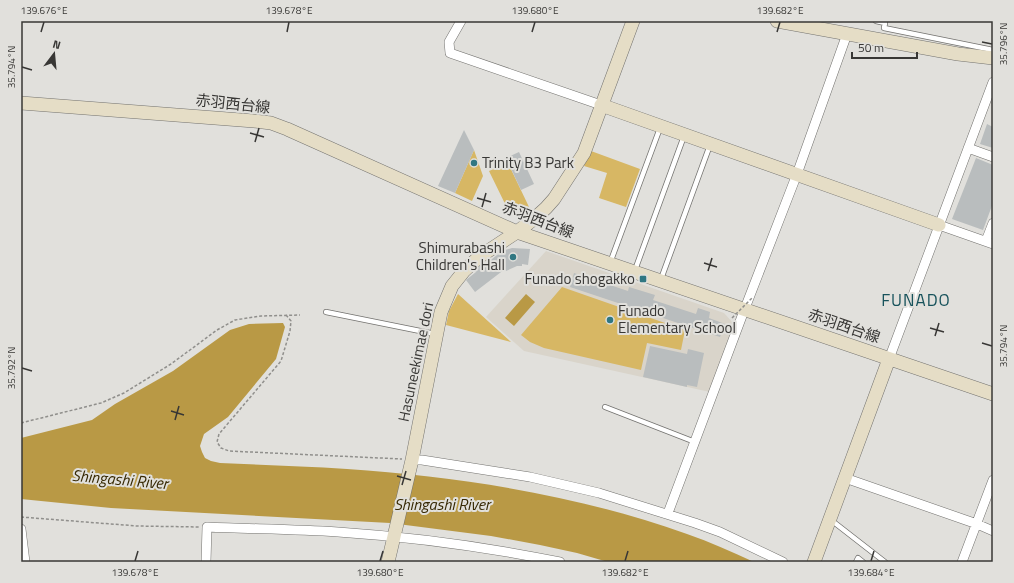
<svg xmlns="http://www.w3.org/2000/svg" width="1014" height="583" font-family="'Titillium Web','Noto Sans JP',sans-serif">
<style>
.built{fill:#d9d4ca}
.green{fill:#d7b764}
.water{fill:#b99945}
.building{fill:#b9bdbe}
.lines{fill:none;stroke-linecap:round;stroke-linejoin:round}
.lane-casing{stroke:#73726f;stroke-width:6}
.street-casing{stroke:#73726f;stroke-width:10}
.secondary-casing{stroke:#73726f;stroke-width:14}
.path{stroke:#908f8c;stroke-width:1.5;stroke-dasharray:3 2;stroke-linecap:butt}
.lane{stroke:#fff;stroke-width:4.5}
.street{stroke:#fff;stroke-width:9}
.secondary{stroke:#e5ddc6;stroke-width:13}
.path-bridge{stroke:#908f8c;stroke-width:1.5;stroke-dasharray:3 2;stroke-linecap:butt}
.ticks{fill:none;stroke:#383735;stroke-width:1.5}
.poi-dot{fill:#307782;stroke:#e1e0dc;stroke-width:1.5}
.labels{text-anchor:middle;stroke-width:4;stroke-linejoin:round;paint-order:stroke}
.street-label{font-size:15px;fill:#383735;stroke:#e1e0dc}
.poi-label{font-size:15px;fill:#383735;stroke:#e1e0dc;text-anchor:start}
.water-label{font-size:16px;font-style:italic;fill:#372904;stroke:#e1e0dc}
.quarter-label{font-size:17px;letter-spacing:1px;fill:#17525b;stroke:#e1e0dc}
.neatline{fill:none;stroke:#383735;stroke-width:1.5}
.ticks-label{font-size:10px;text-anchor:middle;fill:#383735}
</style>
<rect width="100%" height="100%" fill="#e1e0dc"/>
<path class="built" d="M546,251L724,313L734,324L710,392L524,351L486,317Z"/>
<path class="green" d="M474,150L483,176L472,201L455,193Z
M591,151L640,169L626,207L599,198L607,173L584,166Z
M508,163L529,207L510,214L489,171Z
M562,287L685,330L681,350L647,343L641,370L544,348L530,342L521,335Z
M458,294L511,342L446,325L449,311Z"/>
<path class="water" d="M526,294L535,302L514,326L505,318Z
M283,323L285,327L276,359L228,417L204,434L200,446L202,452L205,458L211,461L220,463C262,465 304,466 347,469C462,477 578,495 687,534C710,542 732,552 754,562H608L577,553L540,545L491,536L390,523L111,508L21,499V438L92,420L115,404L173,371L230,330L249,324Z"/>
<path class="building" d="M987,124L993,127V148L980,144Z
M464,130L474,150L455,193L438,186Z
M519,152L534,184L521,190L506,158Z
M976,158L993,165V203L983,230L952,219Z
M512,248L530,249L528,265L522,264V266H517L506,271L505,269L475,292L466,280L476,272L474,270L480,265L482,267L502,251Z
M574,273L628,291L629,287L655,295L653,300L696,314L698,308L710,312L709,318L725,324L720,337L570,287Z
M650,346L687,354L688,349L704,353L697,387L687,385V387L643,377Z"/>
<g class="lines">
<defs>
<path id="lane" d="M876,21L885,23L884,28L993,50
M610,263L660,128
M635,270L684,136
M661,279L710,145
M326,312L435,334
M605,407L695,442
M831,520L885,562
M856,562L858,558L863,562"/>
<path id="street" d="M461,21L449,42L450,53L601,105
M968,148L993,157
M939,225L993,244
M986,241L993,223
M889,359L993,82
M412,460H422L530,477L599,493L695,523L720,532L783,562
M845,478L977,524L993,531
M668,513L742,316L797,174L847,34
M21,529L25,562
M206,562L207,527C251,529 294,529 338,532C412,537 487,547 560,562
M962,562L993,480"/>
<path id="secondary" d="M777,21L958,54L993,58
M21,103L254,121L271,123L287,129L517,232L993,394
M601,105L939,225
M388,562L412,460L441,312L452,286L464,271L479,257L517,232L535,218L546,208L554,199L584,153L633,21
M814,562L889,359"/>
</defs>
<use href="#lane" class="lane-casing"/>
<use href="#street" class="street-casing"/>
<use href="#secondary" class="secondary-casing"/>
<path class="path" d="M286,315L291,321L290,331L281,361L219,434L217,442L221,448L229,451L402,459
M21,423L101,403L124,393L171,364L217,330L235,320L261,316L300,315
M21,517L137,526L199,527"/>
<use href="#lane" class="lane"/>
<use href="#street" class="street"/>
<use href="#secondary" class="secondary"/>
<path class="path-bridge" d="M732,318L752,298"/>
</g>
<path class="ticks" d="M41,32L44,22M287,32L289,22M532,32L535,22M777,32L780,22M982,42L992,44M22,67L32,70M250,133L264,137M255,142L259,128M477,198L491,202M482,207L486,193M704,263L717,267M708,271L712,258M930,328L944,332M935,336L939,323M982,343L992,346M22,368L32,371M171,411L184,415M175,420L179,406M397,476L411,480M402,485L406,471M135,561L138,551M380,561L383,551M625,561L628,551M871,561L874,551"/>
<g class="poi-dot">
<circle cx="474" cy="163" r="4"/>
<circle cx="513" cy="257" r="4"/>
<rect x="639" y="275" width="8" height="8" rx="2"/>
<circle cx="610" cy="320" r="4"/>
</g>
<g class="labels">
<g class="street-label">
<text transform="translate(233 104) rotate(6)" y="5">赤羽西台線</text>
<text transform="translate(538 220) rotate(21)" y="5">赤羽西台線</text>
<text transform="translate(844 326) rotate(19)" y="5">赤羽西台線</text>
<text transform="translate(416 362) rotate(-78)" y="5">Hasuneekimae dori</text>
</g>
<g class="poi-label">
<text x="482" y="168">Trinity B3 Park</text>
<text x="505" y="253" text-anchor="end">Shimurabashi<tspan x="505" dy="17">Children's Hall</tspan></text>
<text x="635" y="284" text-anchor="end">Funado shogakko</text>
<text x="618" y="316">Funado<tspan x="618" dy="17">Elementary School</tspan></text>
</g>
<g class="water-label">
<text transform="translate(120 479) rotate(5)" y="6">Shingashi River</text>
<text x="442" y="510">Shingashi River</text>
</g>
<g class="quarter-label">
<text x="916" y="306">FUNADO</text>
</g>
</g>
<rect width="1014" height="583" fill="none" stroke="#e1e0dc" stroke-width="44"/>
<g transform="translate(54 54) rotate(16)" stroke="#e1e0dc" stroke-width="3" paint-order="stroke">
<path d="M0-3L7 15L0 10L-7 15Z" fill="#383735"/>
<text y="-6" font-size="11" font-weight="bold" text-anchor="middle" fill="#383735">N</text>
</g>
<path d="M852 52v6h65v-6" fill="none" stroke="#383735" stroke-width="2"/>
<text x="858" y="52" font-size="12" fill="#383735" stroke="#e1e0dc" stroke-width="3" paint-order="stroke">50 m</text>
<rect x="22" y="22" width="970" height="539" class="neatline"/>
<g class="ticks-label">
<text x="44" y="14">139.676°E</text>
<text x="289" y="14">139.678°E</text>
<text x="535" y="14">139.680°E</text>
<text x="780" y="14">139.682°E</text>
<text transform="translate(1003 44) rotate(-90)" y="4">35.796°N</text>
<text transform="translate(11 67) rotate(-90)" y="4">35.794°N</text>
<text transform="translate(1003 346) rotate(-90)" y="4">35.794°N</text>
<text transform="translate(11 368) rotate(-90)" y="4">35.792°N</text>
<text x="135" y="576">139.678°E</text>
<text x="380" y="576">139.680°E</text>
<text x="625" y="576">139.682°E</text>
<text x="871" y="576">139.684°E</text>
</g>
</svg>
